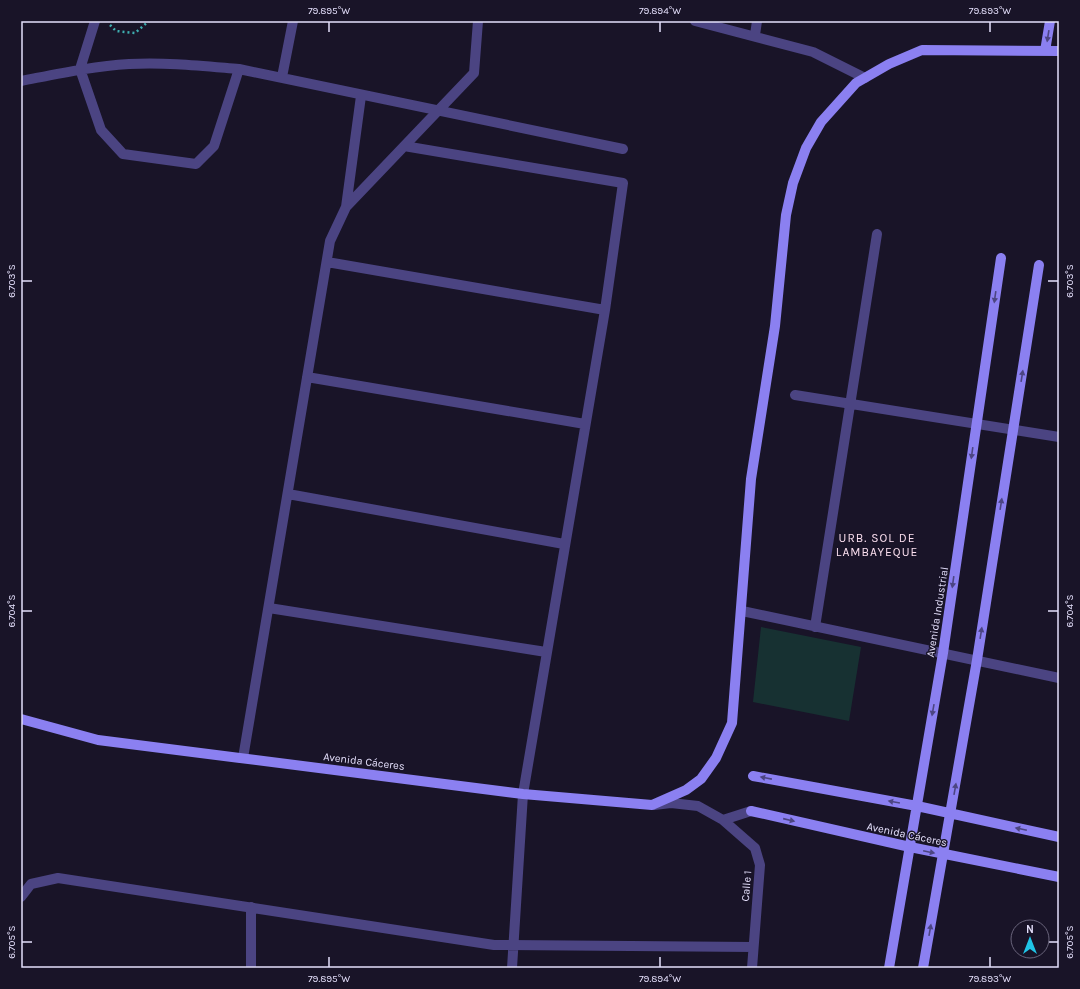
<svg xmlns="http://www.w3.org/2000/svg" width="1080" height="989" font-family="Karla,sans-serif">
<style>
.green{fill:#173132}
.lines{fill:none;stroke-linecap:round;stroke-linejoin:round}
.path{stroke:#3eaeb0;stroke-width:2.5;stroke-dasharray:2 3;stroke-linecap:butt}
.street{stroke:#4b4482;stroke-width:10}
.secondary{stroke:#8b80f1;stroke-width:10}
.oneway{fill:#4c4582}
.ticks{fill:none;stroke:#e4dffb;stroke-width:1.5}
.labels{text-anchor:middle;stroke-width:3;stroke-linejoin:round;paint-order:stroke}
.street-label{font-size:11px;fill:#e4dffb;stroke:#191428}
.neighbourhood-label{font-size:12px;letter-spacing:1px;fill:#fce0f0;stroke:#191428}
.neatline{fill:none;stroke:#e4dffb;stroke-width:1.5}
.ticks-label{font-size:10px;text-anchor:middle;fill:#e4dffb}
</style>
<rect width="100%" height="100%" fill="#191428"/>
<path class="green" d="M761,627L861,647L849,721L753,702Z"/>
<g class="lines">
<path class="path" d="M110,25L116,31L135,33L149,21"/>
<path class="street" d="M95,21L80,69L101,130L123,154L196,164L214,146L239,69
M695,21L813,52L865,78
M755,35L757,21
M282,77L293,21
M21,81C57,74 93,66 129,64C166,62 203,66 239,69L623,149
M404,146L623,183L605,310L523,794L512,968
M346,207L474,73L478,21
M327,262L605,310
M307,377L585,424
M795,395L1059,437
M288,494L564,544
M269,608L546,652
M742,611L1059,678
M815,627L877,234
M243,758L330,241L346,207L361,96
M654,805L671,803L698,806L723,820L755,848L760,865L752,968
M723,820L751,811
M21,897L31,884L58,878L494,945L753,947
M251,907V968"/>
<path class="secondary" d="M1045,51L1050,21
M21,719L98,740L523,794L652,805L686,790L701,779L716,758L732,723L751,479L775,326L786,215L793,183L806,148L821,122L856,83L889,64L922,50L1059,51
M753,776L917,806L1059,837
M751,811L910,847L1059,877
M889,968L943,653L1001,258
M923,968L977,660L1039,265"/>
</g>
<defs><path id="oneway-solid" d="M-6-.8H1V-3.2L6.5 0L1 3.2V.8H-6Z"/></defs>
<g class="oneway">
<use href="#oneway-solid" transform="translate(1048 36) rotate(99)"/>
<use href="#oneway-solid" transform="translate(995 297) rotate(98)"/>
<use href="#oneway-solid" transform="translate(1022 376) rotate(-81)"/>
<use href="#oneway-solid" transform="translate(972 453) rotate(98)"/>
<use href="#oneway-solid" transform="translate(1001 504) rotate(-81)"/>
<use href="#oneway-solid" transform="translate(953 582) rotate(98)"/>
<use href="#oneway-solid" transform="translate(981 633) rotate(-81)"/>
<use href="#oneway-solid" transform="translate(933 710) rotate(100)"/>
<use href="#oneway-solid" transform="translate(766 778) rotate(-169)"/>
<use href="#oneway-solid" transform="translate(955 789) rotate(-80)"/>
<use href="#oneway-solid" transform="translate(894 802) rotate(-170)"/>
<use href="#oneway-solid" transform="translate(789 820) rotate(13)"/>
<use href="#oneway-solid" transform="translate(1021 829) rotate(-168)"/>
<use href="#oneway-solid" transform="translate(929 852) rotate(12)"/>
<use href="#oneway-solid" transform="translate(930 930) rotate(-80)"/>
</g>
<path class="ticks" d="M329,22V32M660,22V32M990,22V32M22,281H32M1048,281H1058M22,611H32M1048,611H1058M22,942H32M1048,942H1058M329,957V967M660,957V967M990,957V967"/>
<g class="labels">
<g class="street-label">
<text transform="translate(937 612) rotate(-81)" y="4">Avenida Industrial</text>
<text transform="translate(364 761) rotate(7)" y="4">Avenida Cáceres</text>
<text transform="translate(907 834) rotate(12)" y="4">Avenida Cáceres</text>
<text transform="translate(746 886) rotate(-85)" y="4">Calle 1</text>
</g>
<g class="neighbourhood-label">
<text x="877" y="542">URB. SOL DE<tspan x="877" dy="14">LAMBAYEQUE</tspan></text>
</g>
</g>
<rect width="1080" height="989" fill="none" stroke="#191428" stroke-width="44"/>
<g transform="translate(1030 939)"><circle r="19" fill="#191428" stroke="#6a657c"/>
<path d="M0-3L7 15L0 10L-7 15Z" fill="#20c4e6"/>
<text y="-6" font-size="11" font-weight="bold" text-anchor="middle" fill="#e4dffb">N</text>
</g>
<rect x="22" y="22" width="1036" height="945" class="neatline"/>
<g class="ticks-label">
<text x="329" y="14">79.895°W</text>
<text x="660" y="14">79.894°W</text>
<text x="990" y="14">79.893°W</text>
<text transform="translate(11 281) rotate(-90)" y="4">6.703°S</text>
<text transform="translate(1069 281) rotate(-90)" y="4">6.703°S</text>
<text transform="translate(11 611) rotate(-90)" y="4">6.704°S</text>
<text transform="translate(1069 611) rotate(-90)" y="4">6.704°S</text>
<text transform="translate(11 942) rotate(-90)" y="4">6.705°S</text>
<text transform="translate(1069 942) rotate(-90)" y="4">6.705°S</text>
<text x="329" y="982">79.895°W</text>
<text x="660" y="982">79.894°W</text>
<text x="990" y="982">79.893°W</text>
</g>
</svg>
